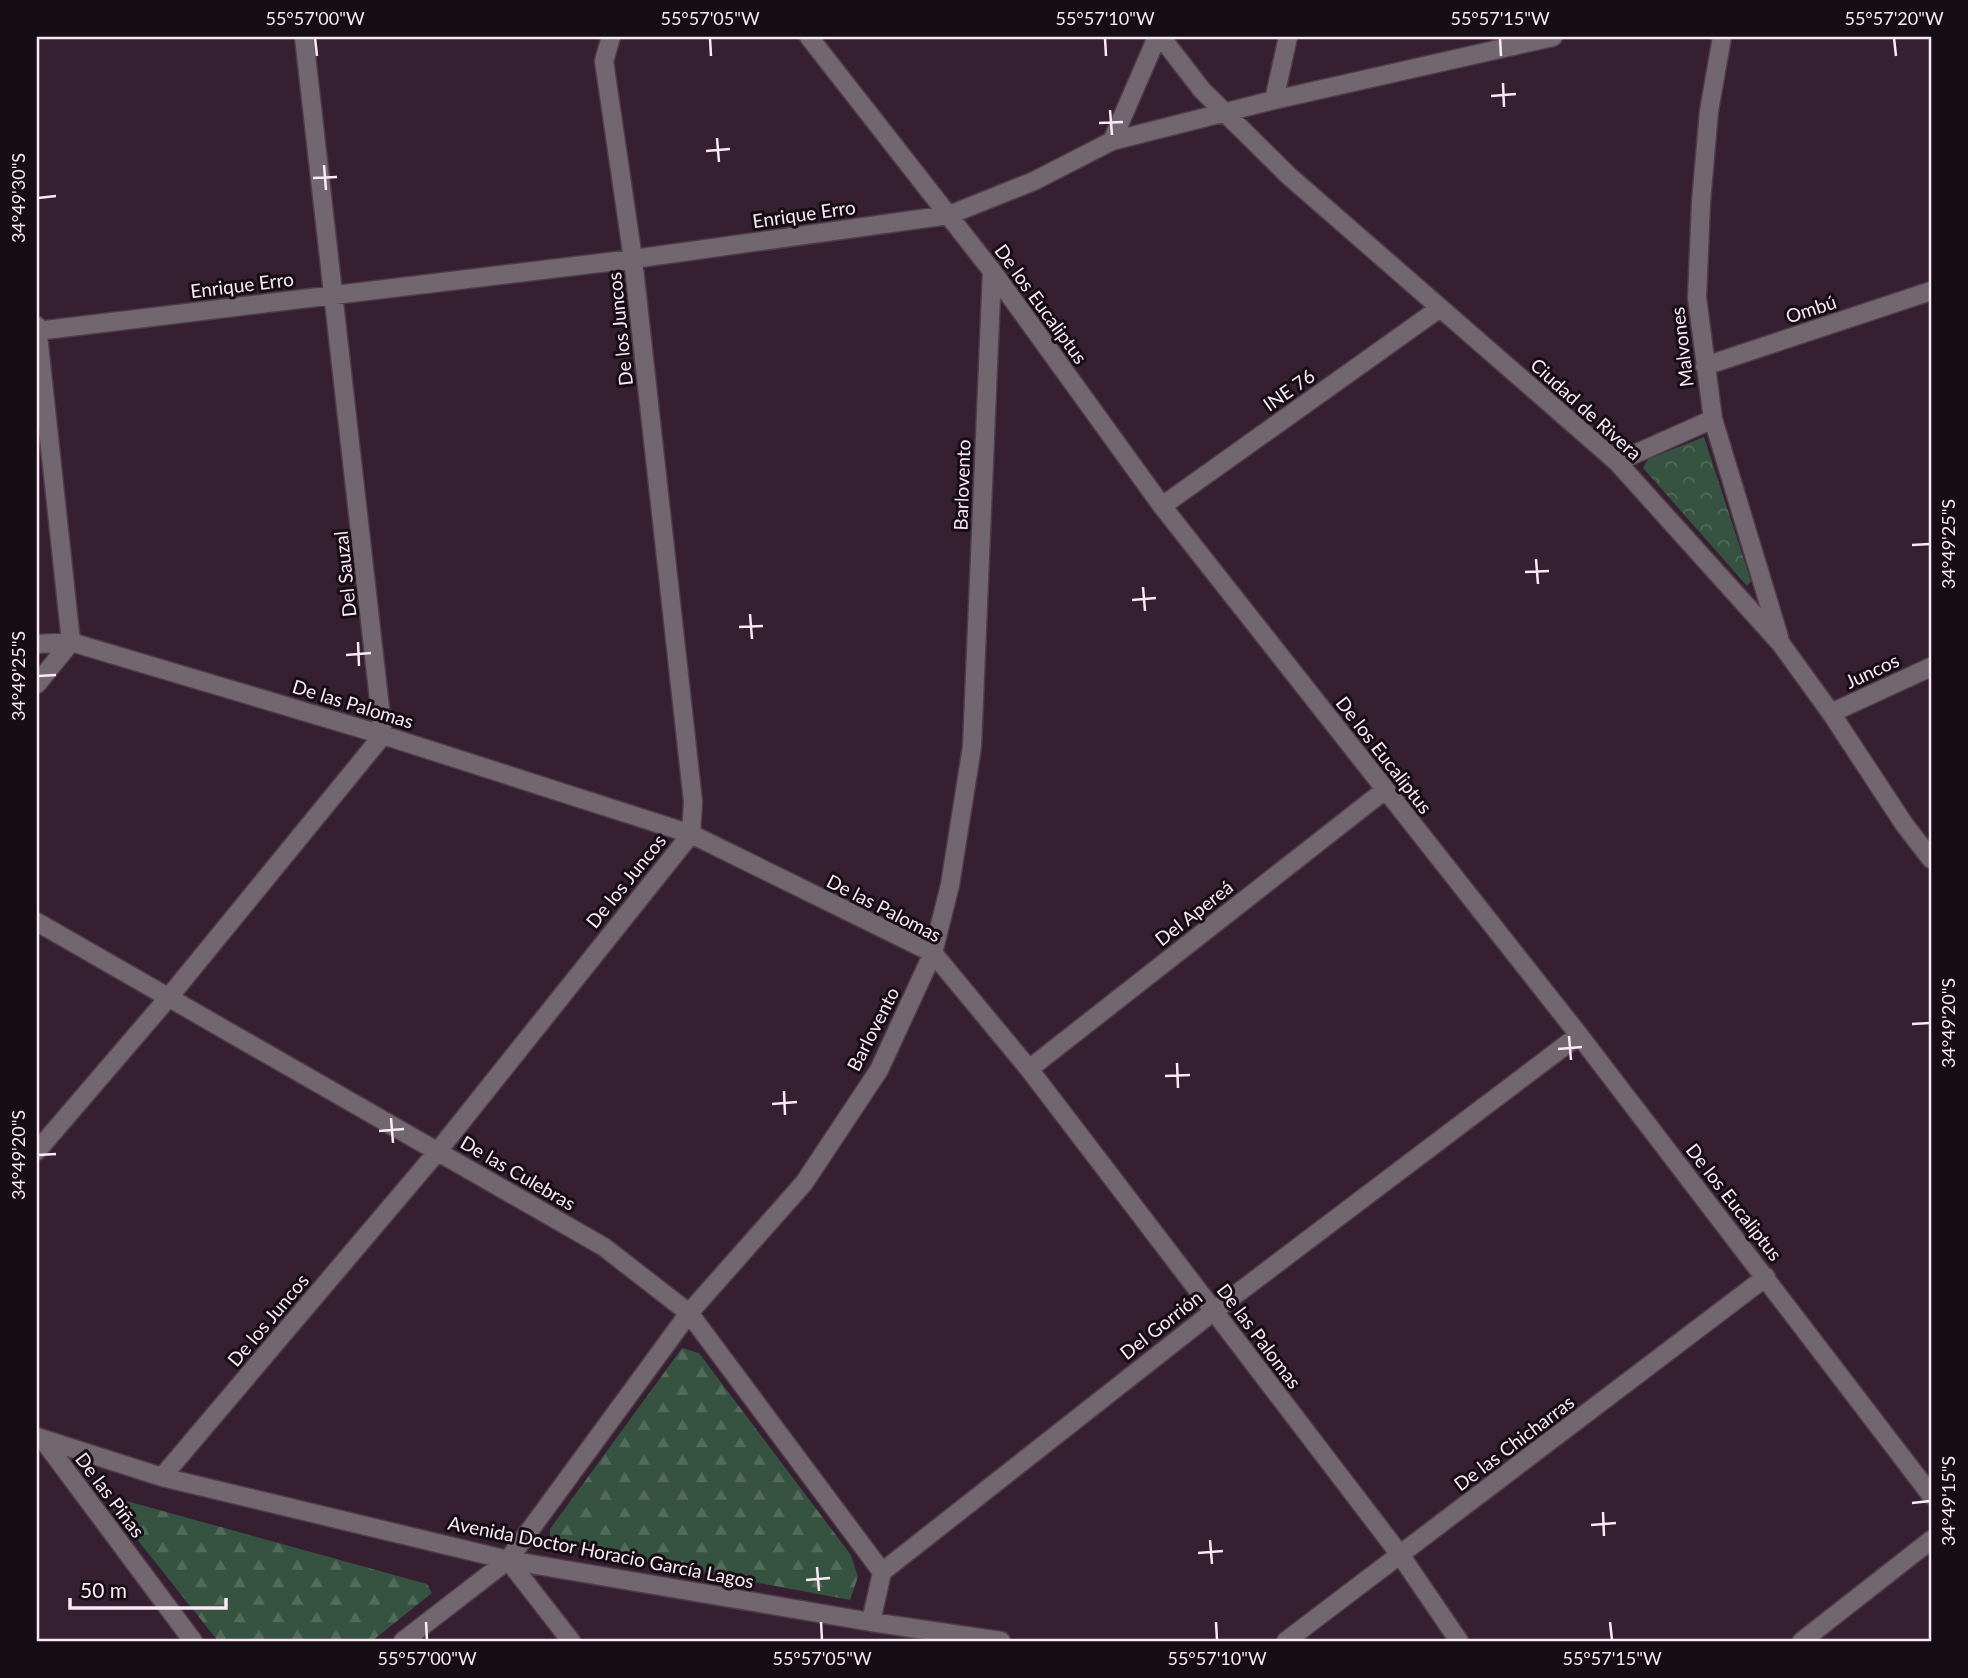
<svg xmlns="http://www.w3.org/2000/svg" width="1968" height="1678" font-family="Lato,sans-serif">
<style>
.forest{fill:url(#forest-firs)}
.park{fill:url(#park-crowns)}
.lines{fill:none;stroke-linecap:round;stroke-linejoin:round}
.minor-casing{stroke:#503b4c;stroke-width:21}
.minor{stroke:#73676f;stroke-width:18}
.ticks{fill:none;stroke:#f9eaf5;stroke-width:2.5}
.labels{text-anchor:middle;stroke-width:6;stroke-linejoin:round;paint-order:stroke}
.street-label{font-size:19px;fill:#f9eaf5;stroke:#170d14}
.neatline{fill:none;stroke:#f9eaf5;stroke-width:2.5}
.ticks-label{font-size:18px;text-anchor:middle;fill:#f9eaf5}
</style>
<defs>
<pattern id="forest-firs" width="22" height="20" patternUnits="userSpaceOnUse" patternTransform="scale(1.75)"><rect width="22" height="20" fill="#365240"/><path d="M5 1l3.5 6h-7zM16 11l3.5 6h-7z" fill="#546b5c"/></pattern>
<pattern id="park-crowns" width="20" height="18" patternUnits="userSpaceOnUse" patternTransform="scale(1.75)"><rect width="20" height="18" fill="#365240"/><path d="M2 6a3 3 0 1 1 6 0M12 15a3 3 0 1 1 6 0" fill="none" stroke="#546b5c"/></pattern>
</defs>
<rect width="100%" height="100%" fill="#351f30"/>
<path class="forest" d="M682,1348L699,1353L851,1555L858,1577L850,1600L550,1544V1529Z
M123,1500L427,1584L432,1593L372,1641H218L112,1508Z"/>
<path class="park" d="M1704,437L1751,581L1747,586L1643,468L1648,459Z"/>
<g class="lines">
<defs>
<path id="minor" d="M809,37L992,271L1162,506L1579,1035L1931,1495
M1161,37L1202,90L1289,176L1617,462L1781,644L1831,713L1904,824L1931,859
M1722,37L1709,111L1701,202L1697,298L1713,419L1779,637
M1274,100L1288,37
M1112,141L1157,37
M37,326L71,642L37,684
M37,331L633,259L949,215L1034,181L1112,141L1274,100L1553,37
M1705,366L1931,291
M1617,462L1713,419
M1162,506L1440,308
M37,644L71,642L383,735L691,834L933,953L1029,1069L1401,1556L1459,1641
M1831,713L1931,667
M37,922L604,1247L689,1313L882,1572
M1029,1069L1385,790
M37,1151L169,997L383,735L304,37
M37,1437L162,1477L508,1560L871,1622L1001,1641
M44,1441L193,1641
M162,1477L438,1151L691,834L693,802L633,259L604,61L611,37
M508,1560L571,1641
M871,1622L882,1572L1214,1311L1579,1035
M403,1641L508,1560L689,1313L804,1183L879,1070L933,953L950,885L972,747L992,271
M1286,1641L1766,1277
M1802,1641L1931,1540"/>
</defs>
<use href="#minor" class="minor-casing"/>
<use href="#minor" class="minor"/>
</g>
<path class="ticks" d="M315,38L317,56M710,38L711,56M1105,38L1106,56M1500,38L1501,56M1894,38L1896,56M1503,83L1504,107M1491,96L1516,94M1110,110L1112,135M1099,123L1123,122M717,138L719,162M706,151L730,149M324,165L326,190M313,178L337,177M38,198L56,196M1912,545L1930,544M1536,559L1538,584M1525,572L1549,571M1143,587L1145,611M1132,600L1156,598M750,614L752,639M739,627L763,626M358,642L359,666M346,655L371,653M38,676L56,675M1912,1024L1930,1023M1569,1036L1571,1060M1558,1049L1582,1047M1177,1063L1178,1088M1165,1076L1190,1075M784,1091L785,1115M772,1104L797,1102M391,1118L393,1143M379,1131L404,1129M38,1155L56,1154M1912,1503L1930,1501M1603,1512L1604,1536M1591,1525L1616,1523M1210,1540L1212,1564M1198,1553L1223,1551M817,1567L819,1591M806,1580L830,1578M426,1622L427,1640M821,1622L822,1640M1216,1622L1217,1640M1610,1622L1612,1640"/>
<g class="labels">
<g class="street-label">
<text transform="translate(804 214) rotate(-8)" y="7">Enrique Erro</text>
<text transform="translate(242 285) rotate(-7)" y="7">Enrique Erro</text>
<text transform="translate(1041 304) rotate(54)" y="7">De los Eucaliptus</text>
<text transform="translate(1811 309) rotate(-18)" y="7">Ombú</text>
<text transform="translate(620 329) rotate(-96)" y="7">De los Juncos</text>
<text transform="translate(1682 347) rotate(-97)" y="7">Malvones</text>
<text transform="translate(1289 390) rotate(-35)" y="7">INE 76</text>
<text transform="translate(1586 409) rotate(42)" y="7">Ciudad de Rivera</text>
<text transform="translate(962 485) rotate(-88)" y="7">Barlovento</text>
<text transform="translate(345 574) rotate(-96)" y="7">Del Sauzal</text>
<text transform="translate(1872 671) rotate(-25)" y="7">Juncos</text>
<text transform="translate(353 704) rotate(17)" y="7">De las Palomas</text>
<text transform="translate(1384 755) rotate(52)" y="7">De los Eucaliptus</text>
<text transform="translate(626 881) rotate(-51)" y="7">De los Juncos</text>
<text transform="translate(884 908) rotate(27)" y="7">De las Palomas</text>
<text transform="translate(1194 913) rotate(-38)" y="7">Del Apereá</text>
<text transform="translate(873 1029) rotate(-63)" y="7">Barlovento</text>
<text transform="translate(518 1173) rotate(30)" y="7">De las Culebras</text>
<text transform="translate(1734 1202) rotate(52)" y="7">De los Eucaliptus</text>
<text transform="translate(268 1320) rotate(-50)" y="7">De los Juncos</text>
<text transform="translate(1161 1325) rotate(-38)" y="7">Del Gorrión</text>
<text transform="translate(1259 1336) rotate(53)" y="7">De las Palomas</text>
<text transform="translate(1514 1443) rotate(-37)" y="7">De las Chicharras</text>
<text transform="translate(110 1495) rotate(53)" y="7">De las Piñas</text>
<text transform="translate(601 1552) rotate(11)" y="7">Avenida Doctor Horacio García Lagos</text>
</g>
</g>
<rect width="1968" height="1678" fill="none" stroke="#170d14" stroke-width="77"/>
<path d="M70 1598v10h156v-10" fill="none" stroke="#f9eaf5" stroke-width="3.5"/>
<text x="80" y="1598" font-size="21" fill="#f9eaf5" stroke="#170d14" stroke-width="5" paint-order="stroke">50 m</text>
<rect x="38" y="38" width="1892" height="1602" class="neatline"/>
<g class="ticks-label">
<text x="315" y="25">55°57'00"W</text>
<text x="710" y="25">55°57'05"W</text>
<text x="1105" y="25">55°57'10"W</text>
<text x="1500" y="25">55°57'15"W</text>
<text x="1894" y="25">55°57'20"W</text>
<text transform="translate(19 198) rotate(-90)" y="6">34°49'30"S</text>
<text transform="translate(1949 544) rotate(-90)" y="6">34°49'25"S</text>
<text transform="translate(19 676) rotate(-90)" y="6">34°49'25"S</text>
<text transform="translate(1949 1023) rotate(-90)" y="6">34°49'20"S</text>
<text transform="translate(19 1155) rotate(-90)" y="6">34°49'20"S</text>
<text transform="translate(1949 1501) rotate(-90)" y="6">34°49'15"S</text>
<text x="427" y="1665">55°57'00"W</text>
<text x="822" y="1665">55°57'05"W</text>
<text x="1217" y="1665">55°57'10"W</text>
<text x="1612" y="1665">55°57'15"W</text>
</g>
</svg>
